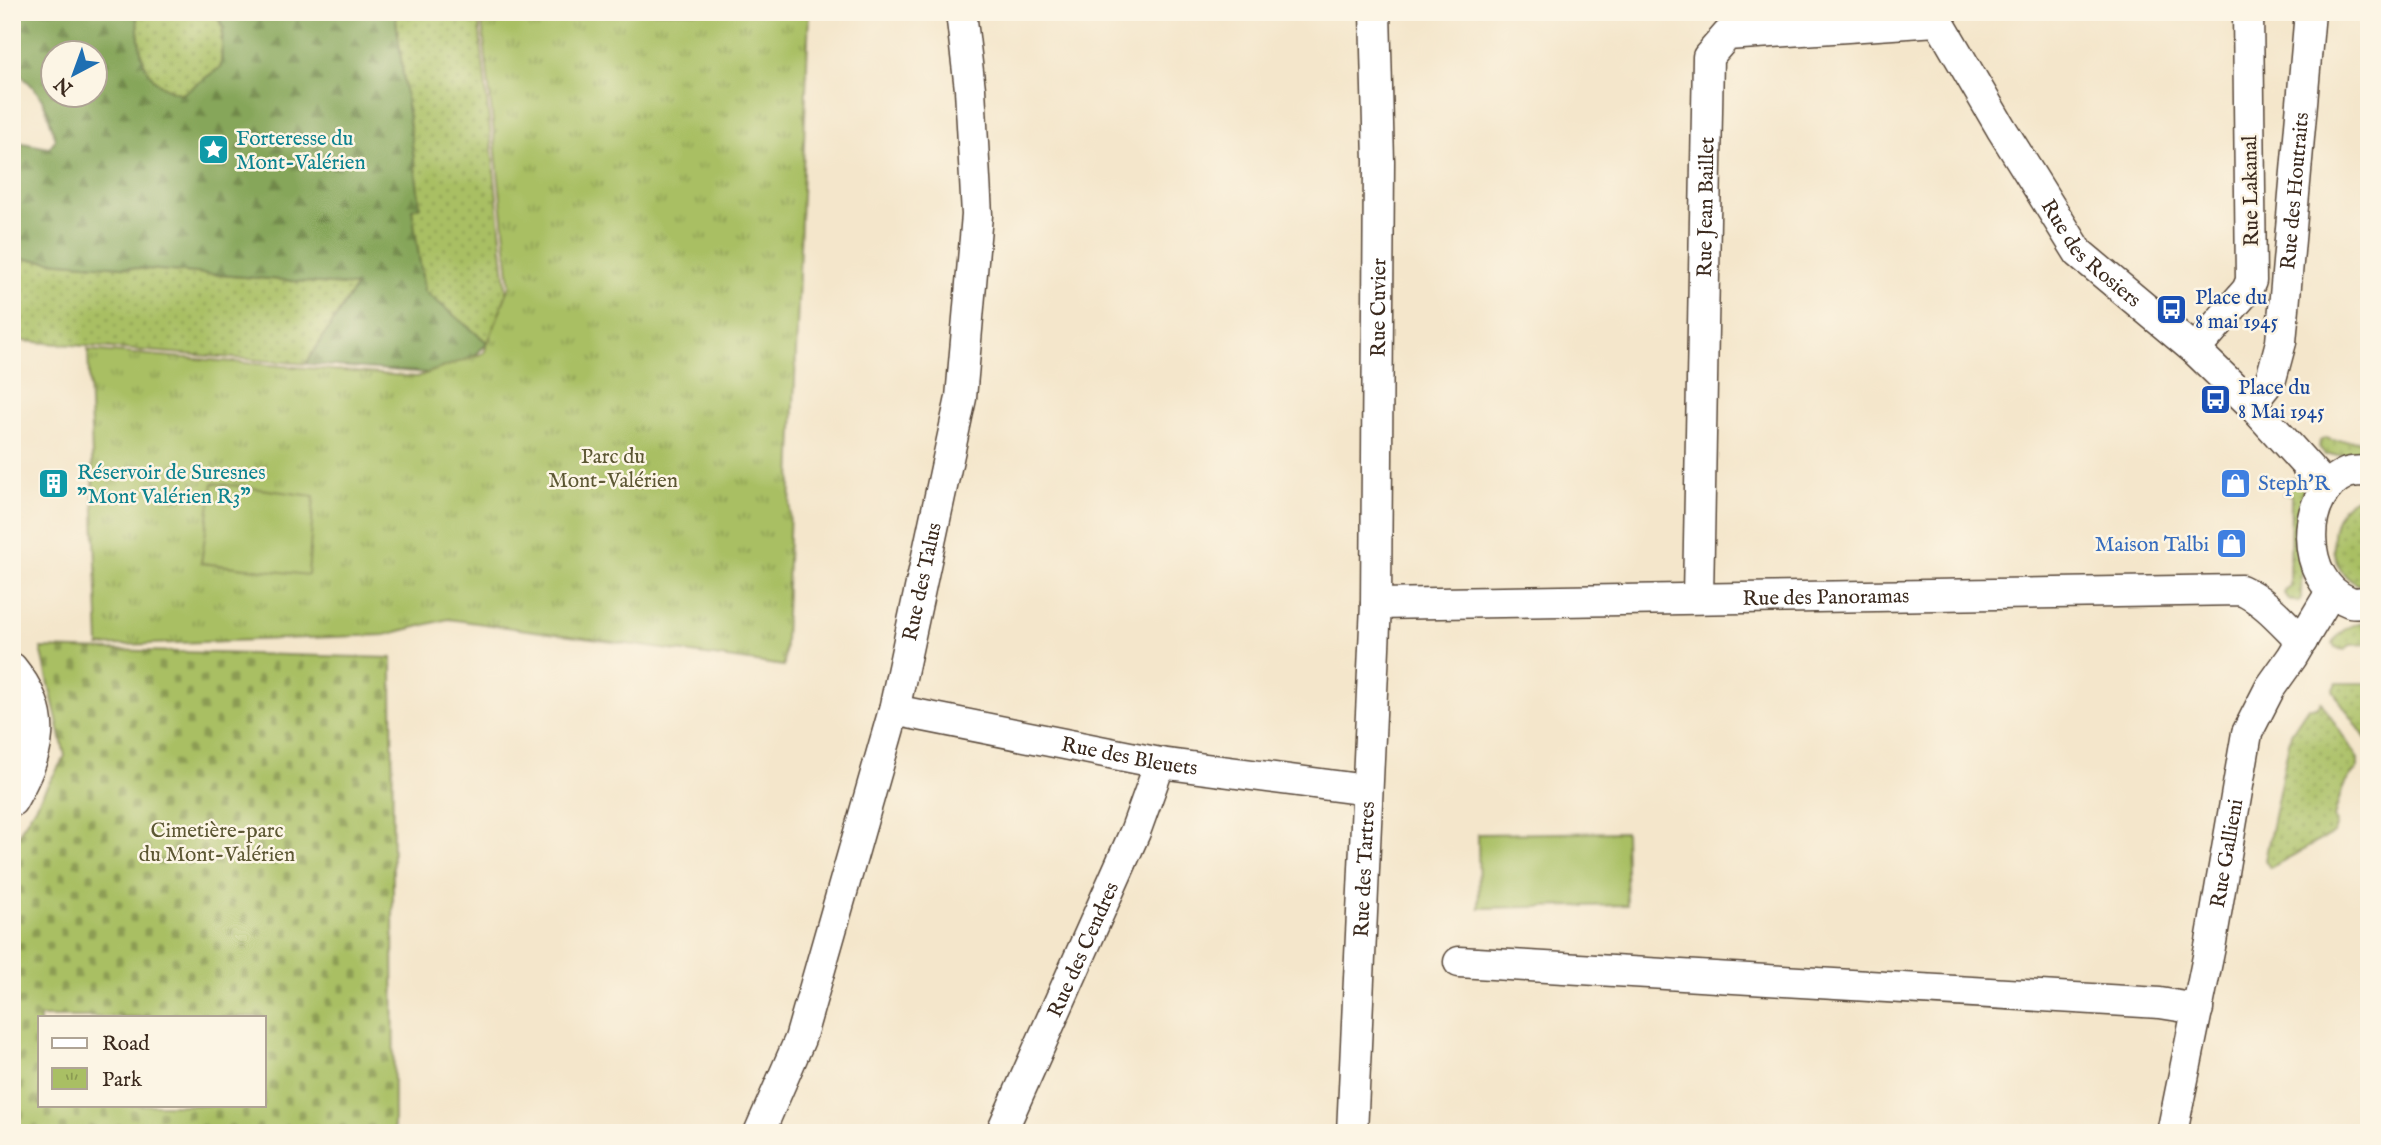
<svg xmlns="http://www.w3.org/2000/svg" width="2381" height="1145" font-family="'IM FELL English',serif">
<style>
.grass{fill:url(#grass-dots);stroke:#727441;stroke-width:2}
.forest{fill:url(#forest-firs);stroke:#60683c;stroke-width:2;fill-rule:evenodd}
.cemetery{fill:url(#cemetery-stones);stroke:#727441;stroke-width:2;fill-rule:evenodd}
.park{fill:url(#park-tufts);stroke:#727441;stroke-width:2}
.pitch{fill:#a9bf64;stroke:#727441;stroke-width:2}
.lines{fill:none;stroke-linecap:round;stroke-linejoin:round}
.minor-casing{stroke:#574638;stroke-width:33}
.minor{stroke:#fff;stroke-width:30}
.labels{text-anchor:middle;stroke-width:5;stroke-linejoin:round;paint-order:stroke}
.culture-label{font-size:21px;fill:#0d838f;stroke:#fcf5e5;text-anchor:start}
.street-label{font-size:21px;fill:#3b2a1e;stroke:#fcf5e5}
.transit-label{font-size:21px;fill:#164399;stroke:#fcf5e5;text-anchor:start}
.park-label{font-size:21px;fill:#5c5733;stroke:#fcf5e5}
.shop-label{font-size:21px;fill:#366cbe;stroke:#fcf5e5;text-anchor:start}
</style>
<defs>
<pattern id="grass-dots" width="8" height="8" patternUnits="userSpaceOnUse" patternTransform="scale(1.75)"><rect width="8" height="8" fill="#a9bf64"/><path d="M2 2h.1M6 6h.1" fill="none" stroke="#8b9b52" stroke-width="1.8" stroke-linecap="round"/></pattern>
<pattern id="forest-firs" width="22" height="20" patternUnits="userSpaceOnUse" patternTransform="scale(1.75)"><rect width="22" height="20" fill="#86a65a"/><path d="M5 1l3.5 6h-7zM16 11l3.5 6h-7z" fill="#6f874a"/></pattern>
<pattern id="cemetery-stones" width="16" height="16" patternUnits="userSpaceOnUse" patternTransform="scale(1.75)"><rect width="16" height="16" fill="#a9bf64"/><path d="M2 7V4a2 2 0 0 1 4 0v3zM10 15v-3a2 2 0 0 1 4 0v3z" fill="#8b9b52"/></pattern>
<pattern id="park-tufts" width="24" height="20" patternUnits="userSpaceOnUse" patternTransform="scale(1.75)"><rect width="24" height="20" fill="#a9bf64"/><path d="M3 7l-1-3M5 7V3M7 7l1-3M15 17l-1-3M17 17v-4M19 17l1-3" fill="none" stroke="#8b9b52"/></pattern>
</defs>
<rect width="100%" height="100%" fill="#fcf5e5"/>
<filter id="ink" filterUnits="userSpaceOnUse"><feTurbulence type="fractalNoise" baseFrequency=".0143" numOctaves="2"/><feDisplacementMap in="SourceGraphic" scale="14" xChannelSelector="R" yChannelSelector="G"/><feConvolveMatrix kernelMatrix="1 2 1 2 8 2 1 2 1" color-interpolation-filters="sRGB"/></filter>
<filter id="wash" filterUnits="userSpaceOnUse"><feTurbulence type="fractalNoise" baseFrequency=".00686" numOctaves="4" result="noise"/><feDisplacementMap in="SourceGraphic" scale="28" xChannelSelector="R" yChannelSelector="G"/><feGaussianBlur stdDeviation="1.57" result="paint"/><feColorMatrix in="noise" values="0 0 0 0 0 0 0 0 0 0 0 0 0 0 0 0 0 1.4 0 .05"/><feComposite in="paint" operator="in"/></filter>
<g filter="url(#wash)">
<rect width="100%" height="100%" fill="#f4e6cb"/>
<path class="grass" d="M136,12H215L223,27L221,67L183,94C137,83 141,52 136,12Z
M395,12H478L506,286V296L488,343L424,291L411,209L420,206Z
M12,258L356,286L306,364L12,340Z
M2326,438L2332,440L2369,441V455H2325L2319,448L2320,441Z
M2297,477L2303,483L2301,598L2298,602L2290,600L2284,594V590L2290,586L2291,495L2283,494L2290,480Z
M2369,494V587C2333,583 2324,538 2341,511C2347,501 2357,497 2369,494Z
M2369,621V644L2350,645L2345,650L2335,648L2333,644C2340,629 2353,623 2369,621Z
M2337,683H2369V743L2333,691Z
M2321,702L2358,759V768C2342,781 2339,799 2334,818L2337,823L2334,833L2270,868L2265,860L2291,733L2308,707H2317Z"/>
<path class="forest" d="M12,12H136C141,51 138,83 182,94L221,67L223,27L215,12H395L420,206L412,209L424,291L488,343L471,359L428,373L306,364L356,286L12,258V141L49,148L55,140C48,107 41,88 12,69ZM52,52H94V94H52Z"/>
<path class="cemetery" d="M41,648L392,658L394,1133H12V845L65,756ZM40,1017H264V1105H40Z"/>
<path class="park" d="M481,12H809L784,666L448,619L385,635L99,646L88,350L417,377L484,353L510,285Z"/>
<path class="pitch" d="M213,483L314,496L308,575L201,563Z
M1625,832L1627,905L1479,908L1478,834Z"/>
</g>
<g filter="url(#ink)">
<g class="lines">
<defs>
<g id="minor">
<path id="s1" d="M1933,12L2001,128L2079,253L2195,350L2251,404L2327,488"/>
<path d="M2195,350L2247,290L2251,281L2248,12"/>
<path id="s2" d="M2251,404L2271,379L2281,342L2310,12"/>
<path d="M2369,471C2363,471 2353,471 2347,473C2298,493 2300,582 2348,601C2354,604 2362,602 2369,601"/>
<path id="s3" d="M1698,597L1708,57L1727,35L1937,21"/>
<path id="s4" d="M1376,604L2241,590C2266,601 2283,623 2302,641"/>
<path d="M12,668C51,716 40,752 12,801"/>
<path id="s5" d="M894,710L1160,763L1367,790"/>
<path d="M1459,962L2160,1003L2198,1009"/>
<path id="s6" d="M759,1133L800,1039L894,710L961,398L977,215L970,89L961,12"/>
<path id="s7" d="M1001,1133L1135,832L1160,763"/>
<path id="s8" d="M1352,1133L1376,604L1379,162L1375,12"/>
<path id="s9" d="M2172,1133L2211,942L2247,733L2270,688L2292,657L2331,592"/>
</g>
</defs>
<use href="#minor" class="minor-casing"/>
<use href="#minor" class="minor"/>
</g>
</g>
<defs>
<symbol id="sight-square" viewBox="-11 -11 22 22"><rect x="-9" y="-9" width="18" height="18" rx="4" fill="#0f9aa8" stroke="#fcf5e5"/><path d="M0-6L1.8-2.2L6-1.7L2.9 1.2L3.7 5.4L0 3.3L-3.7 5.4L-2.9 1.2L-6-1.7L-1.8-2.2Z" fill="#fff"/></symbol>
<symbol id="bus-square" viewBox="-11 -11 22 22"><rect x="-9" y="-9" width="18" height="18" rx="4" fill="#1a4fb4" stroke="#fcf5e5"/><path d="M-5-6H5V4H4V6H2V4H-2V6H-4V4H-5ZM-3.5-4V0h7V-4ZM-3.5 1.2v1.5H-2V1.2ZM2 1.2v1.5H3.5V1.2Z" fill="#fff"/></symbol>
<symbol id="shop-square" viewBox="-11 -11 22 22"><rect x="-9" y="-9" width="18" height="18" rx="4" fill="#3f7fe0" stroke="#fcf5e5"/><path d="M-5-2.5h2.3a2.7 3.5 0 0 1 5.4 0H5L5.5 6h-11ZM-1.5-2.5h3a1.5 2.3 0 0 0-3 0Z" fill="#fff"/></symbol>
<symbol id="building-square" viewBox="-11 -11 22 22"><rect x="-9" y="-9" width="18" height="18" rx="4" fill="#0f9aa8" stroke="#fcf5e5"/><path d="M-4-6H4V6H1V3H-1V6H-4ZM-2.5-4.3h1.7v1.8h-1.7ZM.8-4.3h1.7v1.8H.8ZM-2.5-1h1.7V.8h-1.7ZM.8-1h1.7V.8H.8Z" fill="#fff"/></symbol>
</defs>
<g fill-rule="evenodd">
<use href="#sight-square" x="196" y="132" width="35" height="35"/>
<use href="#bus-square" x="2154" y="292" width="35" height="35"/>
<use href="#bus-square" x="2198" y="382" width="35" height="35"/>
<use href="#shop-square" x="2218" y="466" width="35" height="35"/>
<use href="#building-square" x="36" y="466" width="35" height="35"/>
<use href="#shop-square" x="2214" y="526" width="35" height="35"/>
</g>
<g class="labels">
<g class="culture-label">
<text x="236" y="145">Forteresse du<tspan x="236" dy="24">Mont-Valérien</tspan></text>
<text x="77" y="479">Réservoir de Suresnes<tspan x="77" dy="24">"Mont Valérien R3"</tspan></text>
</g>
<g class="street-label">
<text transform="translate(2250 191) rotate(-91)" y="7">Rue Lakanal</text>
<text dy="7" stroke="none"><textPath href="#s2" startOffset="222">Rue des Houtraits</textPath></text>
<text dy="7" stroke="none"><textPath href="#s3" startOffset="390">Rue Jean Baillet</textPath></text>
<text dy="7" stroke="none"><textPath href="#s1" startOffset="290">Rue des Rosiers</textPath></text>
<text dy="7" stroke="none"><textPath href="#s8" startOffset="826">Rue Cuvier</textPath></text>
<text dy="7" stroke="none"><textPath href="#s6" startOffset="576">Rue des Talus</textPath></text>
<text dy="7" stroke="none"><textPath href="#s4" startOffset="450">Rue des Panoramas</textPath></text>
<text dy="7" stroke="none"><textPath href="#s5" startOffset="240">Rue des Bleuets</textPath></text>
<text dy="7" stroke="none"><textPath href="#s9" startOffset="285">Rue Gallieni</textPath></text>
<text dy="7" stroke="none"><textPath href="#s8" startOffset="264">Rue des Tartres</textPath></text>
<text dy="7" stroke="none"><textPath href="#s7" startOffset="201">Rue des Cendres</textPath></text>
</g>
<g class="transit-label">
<text x="2195" y="304">Place du<tspan x="2195" dy="24">8 mai 1945</tspan></text>
<text x="2238" y="394">Place du<tspan x="2238" dy="24">8 Mai 1945</tspan></text>
</g>
<g class="park-label">
<text x="613" y="463">Parc du<tspan x="613" dy="24">Mont-Valérien</tspan></text>
<text x="217" y="837">Cimetière-parc<tspan x="217" dy="24">du Mont-Valérien</tspan></text>
</g>
<g class="shop-label">
<text x="2258" y="490">Steph'R</text>
<text x="2209" y="551" text-anchor="end">Maison Talbi</text>
</g>
</g>
<rect width="2381" height="1145" fill="none" stroke="#fcf5e5" stroke-width="42"/>
<rect x="38" y="1016" width="228" height="91" fill="#fcf5e5" stroke="#afa495" stroke-width="2"/>
<rect x="52" y="1038" width="35" height="10" fill="#ffffff" stroke="#afa495" stroke-width="2"/>
<text x="102" y="1050" font-size="21" fill="#3b2a1e">Road</text>
<rect x="52" y="1068" width="35" height="21" fill="url(#park-tufts)" stroke="#afa495" stroke-width="2"/>
<text x="102" y="1086" font-size="21" fill="#3b2a1e">Park</text>
<g transform="translate(74 74) rotate(221)"><circle r="33" fill="#fcf5e5" stroke="#afa495" stroke-width="2"/>
<path d="M0-5L12 26L0 18L-12 26Z" fill="#1f6fb2"/>
<text y="-10" font-size="19" font-weight="bold" text-anchor="middle" fill="#3b2a1e">N</text>
</g>
</svg>
